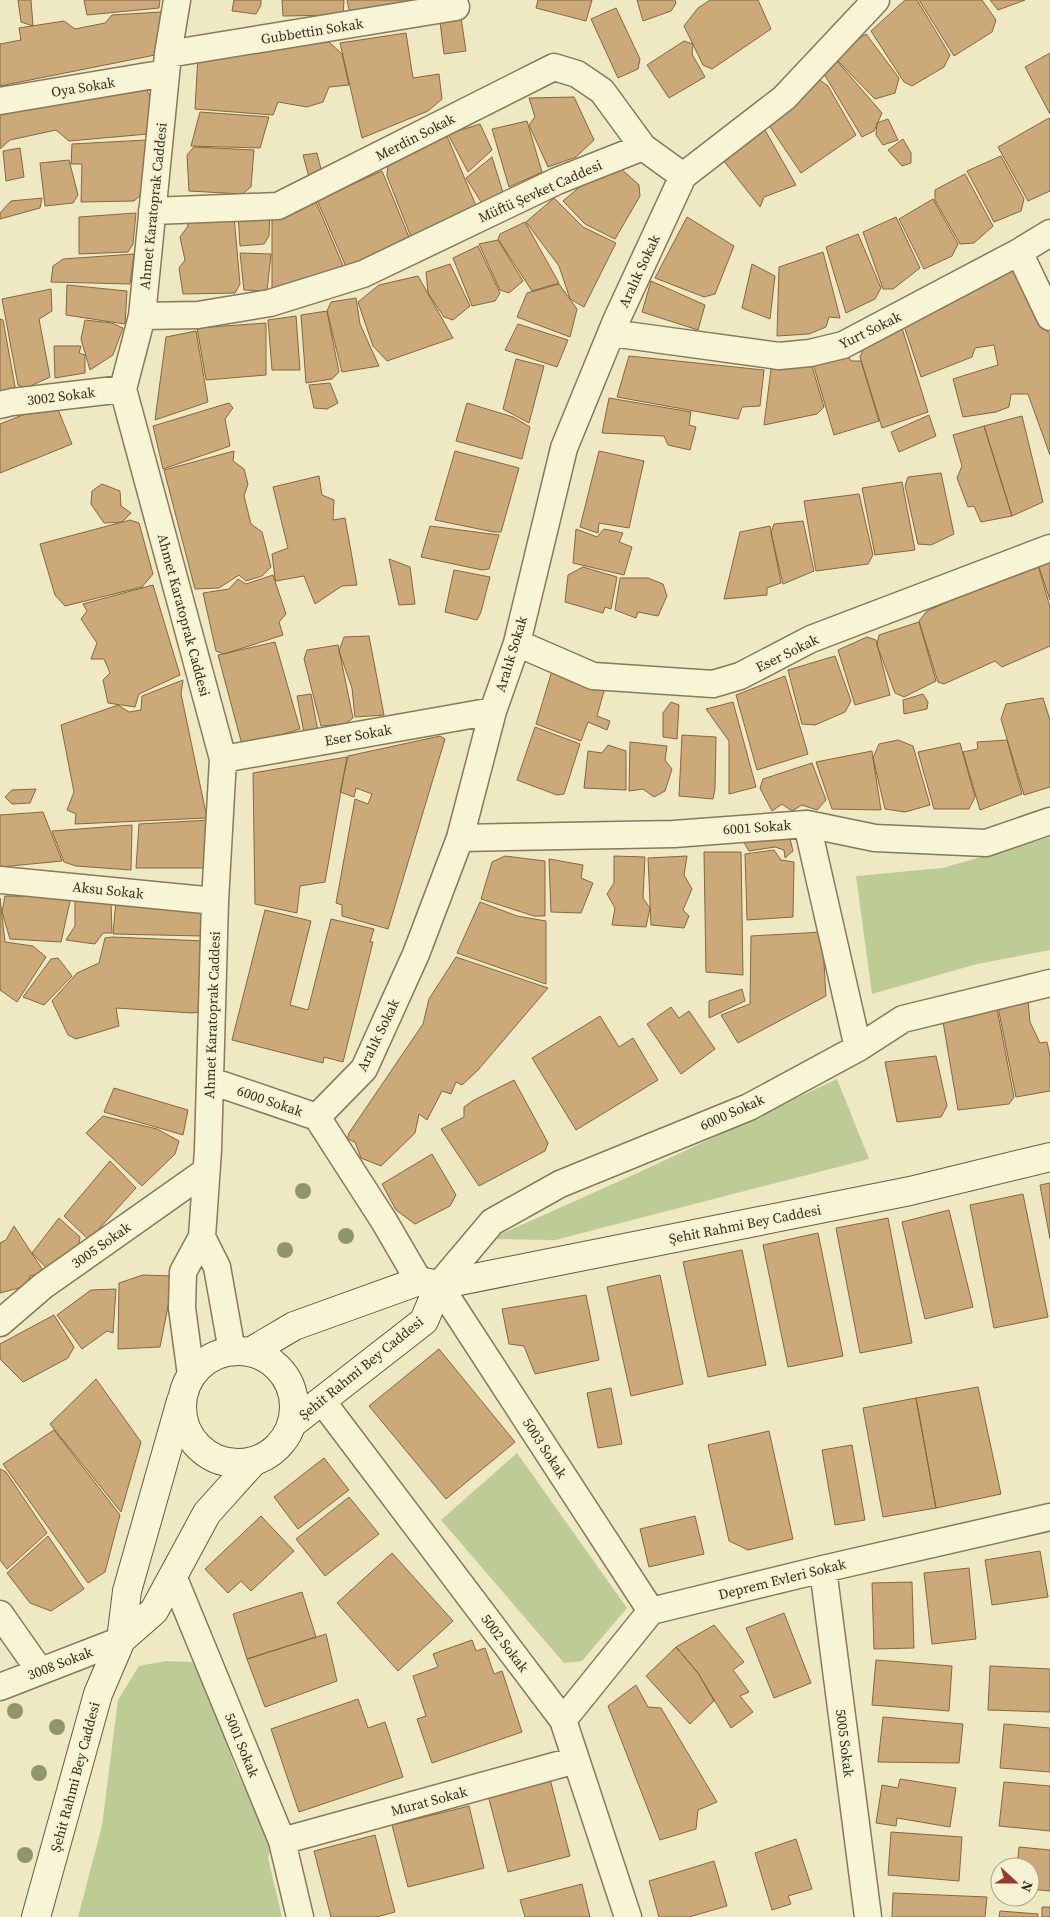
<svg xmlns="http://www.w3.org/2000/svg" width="1050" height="1917" font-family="'Source Serif 4',serif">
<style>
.green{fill:#bdcb97}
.building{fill:#cba979;stroke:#866740}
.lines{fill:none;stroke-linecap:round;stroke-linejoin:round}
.minor-casing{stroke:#87795a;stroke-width:29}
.secondary-casing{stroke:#695a3d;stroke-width:30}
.minor{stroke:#f8f4d6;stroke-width:26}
.secondary{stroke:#f8f4d6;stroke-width:28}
.tree{fill:#8e976c}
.labels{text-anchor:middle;stroke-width:4;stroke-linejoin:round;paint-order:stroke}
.street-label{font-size:14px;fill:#372e1e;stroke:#f5f1d2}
</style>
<rect width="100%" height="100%" fill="#eee8c3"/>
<path class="green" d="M1050,837V950L977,964L872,994L856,876L943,868Z
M837,1079L869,1159L555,1240L490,1239L642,1171Z
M517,1453L627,1608L582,1661L564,1663L441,1520Z
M166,1661L192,1662L208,1691L235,1768L272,1844L268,1858L282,1917H78L102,1826L118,1700L139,1666Z"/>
<path class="building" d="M18,0H31L33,26L21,22Z
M84,0H160L159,8L87,15Z
M234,0H261V5L256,14L232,11Z
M282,0H344L343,15L283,16Z
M347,0H437L350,14Z
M538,0H592L586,21L536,8Z
M637,0H675L676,3L671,11L643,21Z
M710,0H758L771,29L712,69L703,65L684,26L698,8Z
M905,0H917L950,55L944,67L912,86L904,82L871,31Z
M919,0H982L996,20L992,32L954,56Z
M990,0H1025L998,10Z
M616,8L640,59L638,69L618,78L591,19Z
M460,11L466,51L444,54L439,14Z
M161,12L155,55L0,86V44L21,40L19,28L64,21L75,29L105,23L112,15Z
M406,33L413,78L439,74L442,99L428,111L362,138L340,43Z
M866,34L899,78L895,93L875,99L838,61L842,50Z
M684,41L693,44L692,54L705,77L669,98L647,65Z
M329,42L342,54L349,85L329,87L323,102L307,107L278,102L273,115L195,109L198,55Z
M1050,53V114L1025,67Z
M832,59L837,61L882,113L874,131L862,137L821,69Z
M817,78L828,86L856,135L801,173L766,121Z
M142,82L150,96L148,134L69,141L56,130L10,140L0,149V111Z
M574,97L594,140L576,157L548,167L529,125L535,117L529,98Z
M200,112L269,117L260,148L191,146Z
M1049,118L1050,120V191L1028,201L998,147Z
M888,119L898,140L883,145L876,135L877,123Z
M527,121L542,172L509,187L492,129Z
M761,123L796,185L764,197L760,207L723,160Z
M480,124L492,150L468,172L448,134Z
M447,136L477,208L413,242L387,176L388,163Z
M903,139L911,153V163L902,166L888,150Z
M147,140L142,194L134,201L81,202L82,164H71L72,144Z
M194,147L254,150L251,187L242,194L189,191L187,155Z
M20,148L24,177L6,181L3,151Z
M317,153L322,173L309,177L303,155Z
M1001,156L1024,199L1021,211L994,222L967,171Z
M492,157L504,196L483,205L466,178Z
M69,160L78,195L73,203L45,206L40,163Z
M618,166L639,185L640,196L615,239L585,224L563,201L588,180L603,178Z
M382,171L411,242L347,269L317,200Z
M965,174L993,226L974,243L960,244L935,200V190Z
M42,198L40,208L0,219V213L11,201Z
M554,198L583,227L616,243L584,307L570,299L559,266L526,222Z
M933,199L958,244L952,256L924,269L899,219Z
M316,202L344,268L272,290V217Z
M270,212L269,236L264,244L240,246L238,214Z
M136,213L133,244L128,252L79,254V217Z
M185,215L234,216L240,284L235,293L183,294L179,268L185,260L180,237L188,226Z
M687,217L734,246L715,294L704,297L655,278Z
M896,217L920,268L893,289H883L863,232Z
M525,222L559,283L532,291L498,239L500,234Z
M858,234L881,288L875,299L846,313L826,247Z
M498,240L523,281L509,293L500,290L479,244Z
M478,246L500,293L495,301L472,306L453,258Z
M823,252L840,318L829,317L826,327L809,334L777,336L779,267Z
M240,253L271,254L267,291L244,290Z
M134,254L130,284L51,282L53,266L63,259Z
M450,264L470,306L453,320L444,317L428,293L426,272Z
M752,264L775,276L770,319L742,308Z
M1011,268H1021L1044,326L1050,335V455L1028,394H1011L1009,407L996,412L963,417L953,379L998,365L994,345L975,348L972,357L921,377L904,326Z
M418,276L453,338L387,361L373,346L358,302L379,285Z
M651,281L705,305L698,330L642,312Z
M559,284L577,309L570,337L517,317L527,293Z
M67,285L127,291L125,324L66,315Z
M51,289L52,311L39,319L50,377L26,388L18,385L2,299Z
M356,298L360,324L379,366L342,372L327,311L331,302Z
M327,311L339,372L332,379L306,383L301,315Z
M296,316L300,370H272L268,320Z
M0,319L3,320L16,392L0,400Z
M85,320L112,323L123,328L113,355L90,370L81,339Z
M266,323V375L206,380L197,328Z
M518,324L568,340L557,367L505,350Z
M902,328L928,412L882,428L860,357L865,345Z
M196,331L208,402L155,420L166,337Z
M54,346H81L79,353L85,355V373L55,378Z
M845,351L851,361H861L879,421L834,435L814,367L817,359Z
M629,356L764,370L760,406L742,407L738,419L617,397Z
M516,359L544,366L529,423L503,409Z
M811,363L824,407L817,414L764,425L771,369Z
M330,383L338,403L327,409L314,408L309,385Z
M609,398L691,412L689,425L696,427L690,450L668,445L664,436L602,433Z
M55,402L72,444L0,473V424Z
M229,403L233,408L225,419L230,446L163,469L153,426Z
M467,403L513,417L530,427L522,459L456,441Z
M929,415L936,436L899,452L891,432Z
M1022,416L1043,502L1012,516L984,426Z
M984,426L1012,516L981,522L974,506L968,507L957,478L962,466L953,435Z
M234,451L233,461L244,469L248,484L244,496L251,524L262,532L271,567L262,576L246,581L239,575L219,588L195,589L164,470Z
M455,451L519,468L501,532H494L435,520Z
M599,451L644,461L629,528L599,523L598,533L580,527Z
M941,473L954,534L931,545L918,544L905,486L908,477Z
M319,476L322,495L334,500L333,520L345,518L357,585L342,586L315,604L304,576L276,581L275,578L272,554L288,548L273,487Z
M902,482L915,550L875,555L862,488Z
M102,484L120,491L121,506L131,513L122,522L104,523L91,504L92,491Z
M859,494L873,555L868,564L816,571L804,501Z
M130,520L139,523L153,574L142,587L65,606L55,595L40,544Z
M803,521L814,571L783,584L771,533L774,524Z
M430,526L499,535L489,569L482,570L421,557Z
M770,526L781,583L767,588V595L724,599L740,532Z
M576,529L597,537L604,529L623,533L619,542L632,547L624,575L573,563Z
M1050,557V600L1037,561Z
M389,559L410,567L415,604L399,605Z
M1037,562L1050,607V646L1002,667L995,661L944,684L938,682L919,621L927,611Z
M583,567L617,577L611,609L605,607L603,613L565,602L568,575Z
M454,570L490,577L481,612L477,620L445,612Z
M273,575L286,614L279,622L283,635L224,654L216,651L203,593L229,589L238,579L246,584Z
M620,578H648L663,584L667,596L658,616L638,612L636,618L615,610Z
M153,585L180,675L139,694L135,707L108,703L103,680L110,673L104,659H91L97,643L81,619L87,611L83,604Z
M919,622L936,681L904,697L895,693L877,645L879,635Z
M369,636L384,715L355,717L352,688L339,651L344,637Z
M867,637L876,640L890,695L855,705L838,650Z
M275,642L300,729L250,744L241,741L218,655Z
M338,645L353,718L345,724L321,726L304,659L307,650Z
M835,656L851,701L845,712L815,725L802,724L788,670Z
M552,671L604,691L597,716L610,721L607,730L588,722L581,741L536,724Z
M785,676L808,754L757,770L736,695Z
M183,680L181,694L207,818L75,824L76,814L67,810L74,792L61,725L118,705L129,712L141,710L142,696Z
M311,694L318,731L304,733L297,696Z
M923,694L928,702L927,709L904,714L903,700Z
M1043,698L1050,720V787L1024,795L1001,719L1006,704Z
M671,702L679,705L677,739L663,737V713Z
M733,702L756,787L729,794V741L706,709Z
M535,727L580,744L564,794L557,795L517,780Z
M682,735L716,737L715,789L713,799L679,796Z
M440,736L445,739L388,929L342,916V905L336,903L355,799L368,804L372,794L356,788L354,797L340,792L348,756Z
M898,740L913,746L930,805L905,812L885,809L873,758L879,744Z
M1007,740L1022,794L980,810L963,752L978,749L977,742Z
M630,742L667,746L665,760L672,769L665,791L654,797L643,789L629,791Z
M960,743L975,797L969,809H934L918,752Z
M608,745L626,751V790L584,788L588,751L602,753Z
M872,751L881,810L832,809L816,762Z
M347,757L325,882L300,886L297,913L255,904L253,773Z
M812,763L826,800L817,810L802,805L792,811L782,804L772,811L760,788L763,779Z
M36,789L30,803L12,804L5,797L12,790Z
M43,812L62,861L0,867V815Z
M210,820L207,868H136L139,824Z
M132,825L131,870L76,866L64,862L52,831Z
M790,839L793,851L785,858L784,850L775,847L749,851L743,841Z
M774,850L781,860L794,862L793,917L747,920L745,854Z
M704,852H741L743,975L706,972Z
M505,856L545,861V916H534L481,899L492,862Z
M614,856L645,857L643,898L650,908L646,927L612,925L615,908L607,894L614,883Z
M687,856L684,875L692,889L683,910L689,916L684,928L651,925L648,858Z
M549,859L583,865L581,878L593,883L581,913L551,912Z
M5,896L71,897L61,942L10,939L2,912Z
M0,898L5,942L33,946L46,957L17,1002L0,990Z
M75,898L111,902L112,933H103L95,944L66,940L75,926Z
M116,900L205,906L203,936L113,934Z
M480,902L517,916L546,921V984L457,953Z
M265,910L311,921L290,1005L308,1010L331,919L374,929L370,942H373L343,1062L324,1057L323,1063L232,1040Z
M822,932L826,996L738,1043L721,1015L750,1004L751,936Z
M112,937L205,941L199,1012L192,1013L116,1008L119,1026L76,1039L68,1035L52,1001L77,973L99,963L105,938Z
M456,957L548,988L478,1070L462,1085L456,1082L451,1094L442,1091L427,1120L419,1114L415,1133L381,1166L361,1158L355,1142L347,1139L349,1133L423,1024L429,999Z
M58,958L72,976L44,1005L23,997L51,959Z
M742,989L745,1001L709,1018V1001Z
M1028,1000L1030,1022L1040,1043L1047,1042L1050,1056V1091L1016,1097L998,1007Z
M671,1007L679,1018L689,1011L715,1049L681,1074L647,1024Z
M997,1009L1014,1097L1009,1104L958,1110L942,1016Z
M600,1016L619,1047L633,1038L658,1080L576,1130L532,1058Z
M936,1056L947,1106L941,1117L897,1122L885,1062Z
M514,1080L548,1143L545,1151L479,1186L441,1129L464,1117V1107L474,1100Z
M114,1088L188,1110L183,1135L104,1112Z
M103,1116L157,1129L179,1141L175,1154L142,1186L86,1133Z
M432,1154L456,1195L450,1206L415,1224L396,1210L382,1184Z
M110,1161L136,1188L89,1240L64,1216Z
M1050,1183V1239L1040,1185Z
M1023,1194L1048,1317L994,1328L970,1205Z
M949,1210L973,1307L925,1319L902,1222Z
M59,1218L80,1237L79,1247L52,1274L32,1253Z
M888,1218L912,1343L860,1353L836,1228Z
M14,1226L44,1272L30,1276L26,1286L0,1293V1243L6,1240Z
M818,1233L843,1356L788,1367L763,1245Z
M742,1250L766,1365L708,1377L683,1262Z
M143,1275L174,1276L160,1347L118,1349L119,1283Z
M660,1275L683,1384L631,1396L607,1287Z
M116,1289L113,1333L107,1331L82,1349L57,1315L91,1290Z
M586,1295L599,1360L535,1374L524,1346L509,1344L502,1309Z
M54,1315L74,1347L68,1358L23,1382L0,1359V1344Z
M439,1349L515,1442L446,1499L369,1406Z
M96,1379L141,1442L121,1512L50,1424Z
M978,1387L1001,1494L936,1508L916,1398Z
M611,1388L622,1444L598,1448L587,1393Z
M916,1398L936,1508L883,1517L863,1408Z
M54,1430L120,1515L105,1572L88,1583L3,1464Z
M769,1431L793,1539L748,1550L729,1541L708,1445Z
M852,1445L865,1520L835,1525L822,1450Z
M324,1458L349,1490L298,1529L274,1497Z
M0,1469L6,1472L47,1533L7,1569L0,1560Z
M349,1497L379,1534L325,1576L296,1539Z
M261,1516L294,1551L251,1591L241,1581L228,1593L205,1569Z
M695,1516L704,1554L649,1567L640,1529Z
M48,1536L84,1589L51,1611L30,1603L7,1573Z
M1040,1551L1048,1597L992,1605L985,1560Z
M392,1553L453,1621L398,1671L337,1603Z
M969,1568L976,1639L932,1644L924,1573Z
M912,1582L914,1648L874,1649L872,1583Z
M302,1592L316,1637L247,1659L233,1614Z
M784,1613L811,1683L774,1698L746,1628Z
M714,1625L744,1662L733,1670L749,1692L740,1696L753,1712L731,1728L698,1673L676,1647Z
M326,1634L337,1681L265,1707L247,1659Z
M472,1640L476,1651L485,1648L494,1674L502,1671L522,1732L432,1763L417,1719L426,1716L413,1676L438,1667L433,1654Z
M676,1647L698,1673L714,1701L690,1724L646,1676Z
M876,1660L952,1666L949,1711L872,1705Z
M990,1666L1050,1669V1712L988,1710Z
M636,1685L648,1707L661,1708L717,1802L698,1810L696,1829L660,1840L608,1706Z
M358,1699L368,1728L385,1722L403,1777L299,1812L271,1729Z
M883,1717L963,1724L959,1763L878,1762Z
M1004,1724L1050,1728V1772L1000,1768Z
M550,1779L570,1856L508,1872L488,1795Z
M900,1779L956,1788L950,1827L897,1818L896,1826L876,1823L882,1785L898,1788Z
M1004,1782L1050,1786V1831L999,1826Z
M469,1806L484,1868L408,1887L392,1825Z
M891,1832L962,1837L959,1881L888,1875Z
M375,1835L395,1912L376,1917H331L314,1851Z
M796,1839L812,1889L788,1896L791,1904L772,1910L755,1853Z
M1019,1847L1050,1850V1891L1030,1889V1867H1017Z
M714,1861L727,1906L689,1917H659L649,1881Z
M582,1884L590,1917H525L520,1900Z
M893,1893L987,1897L985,1917H892Z
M1042,1907H1050V1917H1042Z
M1000,1911L1038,1914V1917H999Z"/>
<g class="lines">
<defs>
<path id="minor" d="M177,0L168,54L142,316L123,389L223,759L215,901L208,1150L202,1237L183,1272L182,1308L191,1375
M168,54L456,7
M0,101L166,73
M152,211L278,206L554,67L577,74L602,91L643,147
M1019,252L1050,317
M142,316L198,315L270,303L363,274L557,181L643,147L683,176L784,98L876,0
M611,333L779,356L810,353L843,345L1019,252L1050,233
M0,405L12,402L123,389
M517,643L593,676L713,684L740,676L811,639L1050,548
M223,759L493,711
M807,824L858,1048
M460,838L674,834L807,824L875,838L986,843L1050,821
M0,880L215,901
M211,1081L317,1117L384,1221L419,1281
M317,1117L364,1069L416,954L460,838L493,711L517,643L564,448L616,321L683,176
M202,1237L217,1267L232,1351
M0,1323L43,1286L206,1171
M322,1401L563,1720L628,1917
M823,1569L868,1917
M173,1576L282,1841L300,1917
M651,1611L439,1285L492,1222L560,1184L749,1107L858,1048L903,1019L1050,983
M0,1614L40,1671
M0,1687L121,1640
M563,1720L651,1611L823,1569L1050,1517
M282,1841L576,1760"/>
<path id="secondary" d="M182 1407a56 56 0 1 1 112 0a56 56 0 1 1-112 0Z
M250,1352L294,1326L419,1281L439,1285L910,1191L1050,1157
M293,1423L424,1321L439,1285
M121,1640L154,1611L207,1513L253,1462
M36,1917L98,1694L121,1640L127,1591L181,1401"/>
</defs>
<use href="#minor" class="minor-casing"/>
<use href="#secondary" class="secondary-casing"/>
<use href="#minor" class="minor"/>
<use href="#secondary" class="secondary"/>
</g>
<g class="tree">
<circle cx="303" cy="1191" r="8"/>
<circle cx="346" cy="1236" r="8"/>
<circle cx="285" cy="1250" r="8"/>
<circle cx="15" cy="1711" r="8"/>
<circle cx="57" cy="1727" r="8"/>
<circle cx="39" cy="1773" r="8"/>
<circle cx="25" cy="1855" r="8"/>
</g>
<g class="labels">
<g class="street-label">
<text transform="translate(312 31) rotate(-9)" y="5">Gubbettin Sokak</text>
<text transform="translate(83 87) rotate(-9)" y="5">Oya Sokak</text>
<text transform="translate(415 137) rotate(-27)" y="5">Merdin Sokak</text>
<text transform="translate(540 191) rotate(-24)" y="5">Müftü Şevket Caddesi</text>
<text transform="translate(153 206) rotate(-84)" y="5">Ahmet Karatoprak Caddesi</text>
<text transform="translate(639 271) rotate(-65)" y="5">Aralık Sokak</text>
<text transform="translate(870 330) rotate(-26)" y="5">Yurt Sokak</text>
<text transform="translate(61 396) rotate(-7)" y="5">3002 Sokak</text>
<text transform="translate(184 615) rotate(75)" y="5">Ahmet Karatoprak Caddesi</text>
<text transform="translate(787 653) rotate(-26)" y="5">Eser Sokak</text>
<text transform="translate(511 654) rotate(-73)" y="5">Aralık Sokak</text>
<text transform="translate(358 735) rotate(-10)" y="5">Eser Sokak</text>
<text transform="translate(757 827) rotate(-4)" y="5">6001 Sokak</text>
<text transform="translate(108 890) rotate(6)" y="5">Aksu Sokak</text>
<text transform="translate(212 1015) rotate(-88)" y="5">Ahmet Karatoprak Caddesi</text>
<text transform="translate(378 1035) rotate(-64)" y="5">Aralık Sokak</text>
<text transform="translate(270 1101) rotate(19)" y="5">6000 Sokak</text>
<text transform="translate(732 1112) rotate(-24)" y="5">6000 Sokak</text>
<text transform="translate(745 1224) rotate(-11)" y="5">Şehit Rahmi Bey Caddesi</text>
<text transform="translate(101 1245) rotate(-35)" y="5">3005 Sokak</text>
<text transform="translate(361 1368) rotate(-39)" y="5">Şehit Rahmi Bey Caddesi</text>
<text transform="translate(545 1448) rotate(57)" y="5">5003 Sokak</text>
<text transform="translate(782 1579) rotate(-14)" y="5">Deprem Evleri Sokak</text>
<text transform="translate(505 1643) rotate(53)" y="5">5002 Sokak</text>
<text transform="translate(60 1663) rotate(-21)" y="5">3008 Sokak</text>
<text transform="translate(845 1743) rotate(83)" y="5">5005 Sokak</text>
<text transform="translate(242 1745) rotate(68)" y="5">5001 Sokak</text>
<text transform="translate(75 1777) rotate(-75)" y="5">Şehit Rahmi Bey Caddesi</text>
<text transform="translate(429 1801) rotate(-15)" y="5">Murat Sokak</text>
</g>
</g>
<g transform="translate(1015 1882) rotate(111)"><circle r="24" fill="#f5f1d2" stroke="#a9a38a"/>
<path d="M0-4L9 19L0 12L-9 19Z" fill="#963b2b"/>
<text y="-8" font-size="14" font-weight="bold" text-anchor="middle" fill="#372e1e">N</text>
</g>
</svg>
